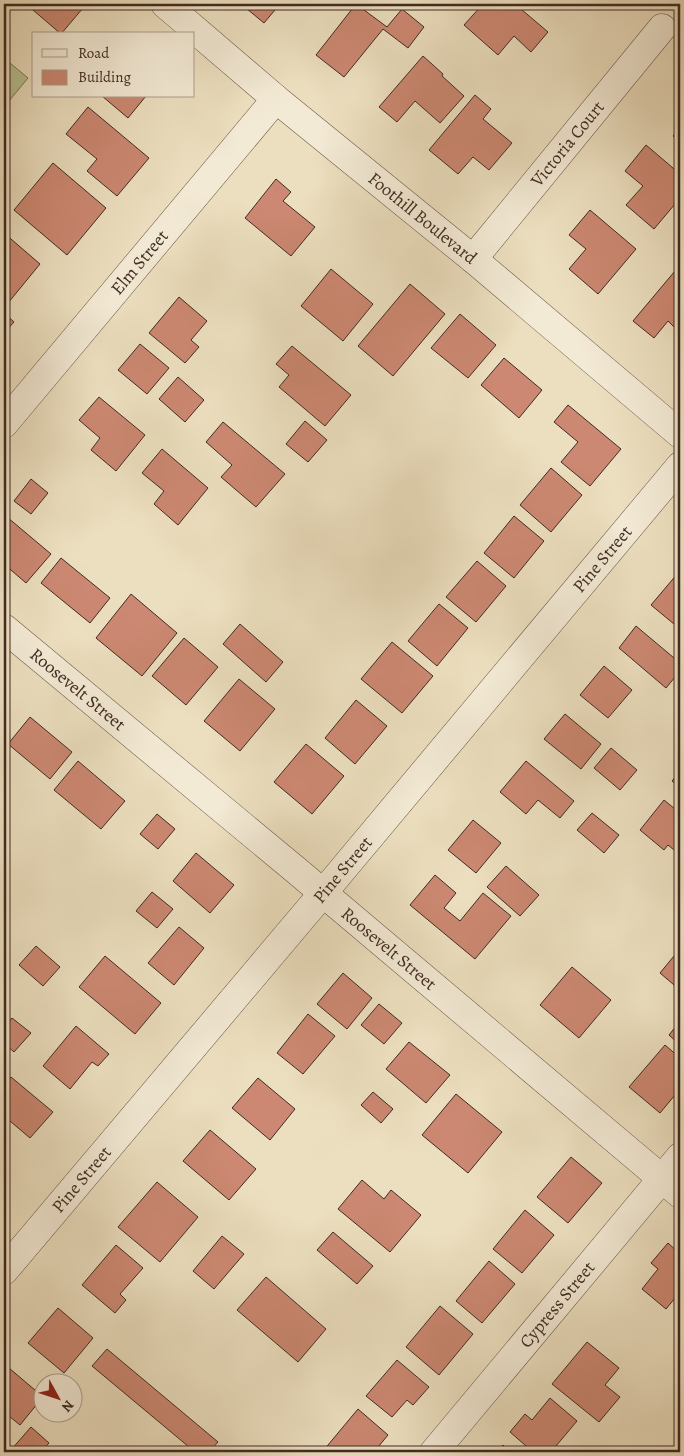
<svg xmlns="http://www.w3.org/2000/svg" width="684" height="1456" font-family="Alegreya,serif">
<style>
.green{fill:#b8c292;stroke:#7c765a}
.building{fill:#cc8872;stroke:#402b23}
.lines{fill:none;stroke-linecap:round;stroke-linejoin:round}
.minor-casing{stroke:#6b584a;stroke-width:29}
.minor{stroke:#f3ead5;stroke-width:28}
.labels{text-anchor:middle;stroke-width:4.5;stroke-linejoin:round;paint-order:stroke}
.street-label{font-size:18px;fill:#402b23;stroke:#f3ead5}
</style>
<rect width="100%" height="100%" fill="#ecdfbf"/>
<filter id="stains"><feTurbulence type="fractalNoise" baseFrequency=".004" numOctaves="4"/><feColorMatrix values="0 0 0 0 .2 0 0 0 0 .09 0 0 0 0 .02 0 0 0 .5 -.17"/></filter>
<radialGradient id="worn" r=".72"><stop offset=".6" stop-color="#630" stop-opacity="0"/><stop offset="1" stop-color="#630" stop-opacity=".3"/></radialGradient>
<path class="green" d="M4,58L28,78L4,107Z"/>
<path class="building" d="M26,4H78L83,8L61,34Z
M241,4H280L264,23Z
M356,4L387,27L402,9L424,27L408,48L383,29L344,77L316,55Z
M483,4H515L548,32L531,52L514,36L498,55L464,25Z
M423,56L443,74L442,76L464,96L440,123L415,101L397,122L379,107Z
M475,95L491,109L483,119L512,143L489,170L473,157L458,174L429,150Z
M102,96H146L128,118Z
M88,107L149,158L117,196L87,171L97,159L66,134Z
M680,128V142L673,136Z
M646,145L680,174V198L654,229L626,205L643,186L625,171Z
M53,163L106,208L67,255L14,210Z
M276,179L291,192L283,201L315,227L291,256L245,218Z
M590,210L636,249L598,294L569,269L586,249L569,235Z
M4,233L40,264L8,303L4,300Z
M680,265V322L675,328L668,321L654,338L633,321Z
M331,269L373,304L343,341L301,306Z
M410,284L445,314L393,376L358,346Z
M179,297L207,321L191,340L199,347L185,363L149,333Z
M4,313L14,322L4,333Z
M460,314L496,345L468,378L431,348Z
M140,344L169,368L147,394L118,370Z
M292,346L351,395L325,426L279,387L289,375L276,364Z
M504,358L542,390L519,418L481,385Z
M178,377L204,400L185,422L159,399Z
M99,397L145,435L116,471L91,450L100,438L79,420Z
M568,405L621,449L590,486L561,462L578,442L554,422Z
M305,421L327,440L308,462L286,444Z
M223,422L285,474L256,507L221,477L232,465L206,442Z
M162,449L208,488L178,525L154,504L164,491L142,473Z
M551,468L582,495L551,532L520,505Z
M31,479L48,493L31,514L14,501Z
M514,516L544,541L514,578L484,553Z
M7,517L51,554L26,583L4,564V520Z
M61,558L110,598L90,623L41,583Z
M477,561L506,586L476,622L446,597Z
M678,573L680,575V629L651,605Z
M131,594L177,633L142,676L96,638Z
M439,604L468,628L437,666L408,641Z
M240,624L283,662L266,682L223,644Z
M636,626L680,663V671L666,688L619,648Z
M184,638L218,667L186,705L152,676Z
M392,642L433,676L402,713L361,679Z
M604,666L632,690L608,718L580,695Z
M239,679L275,709L240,751L204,721Z
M356,700L387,726L355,764L325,738Z
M565,714L601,744L581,769L544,739Z
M30,717L72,752L50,779L8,744Z
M306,744L344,776L312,814L274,782Z
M611,748L637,770L620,790L594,768Z
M78,761L125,801L101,829L54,790Z
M526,761L574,801L560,818L538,800L526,814L500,792Z
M680,771V788L672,781Z
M664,800L680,813V855L668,845L664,850L640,830Z
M592,813L619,835L604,853L577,830Z
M157,814L175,829L158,849L140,834Z
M473,820L501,843L476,873L448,850Z
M196,853L234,885L210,913L173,881Z
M506,866L539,895L520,916L487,887Z
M435,875L456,893L444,908L460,921L483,893L511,916L475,959L410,905Z
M152,892L173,909L157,928L136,911Z
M179,927L204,948L174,985L148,963Z
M36,946L60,967L43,986L19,965Z
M105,956L161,1003L135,1034L79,987Z
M674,956L680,961V990L660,973Z
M572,967L611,1000L579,1038L540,1005Z
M343,973L372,998L347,1029L317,1004Z
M379,1004L402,1023L384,1044L361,1025Z
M308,1014L335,1036L303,1074L277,1053Z
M12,1018L31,1033L14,1052L4,1043V1028Z
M680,1021V1045L669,1035Z
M76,1026L109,1054L98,1066L92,1062L70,1089L43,1066Z
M409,1042L450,1075L426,1103L386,1069Z
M665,1045L680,1058V1089L660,1113L629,1087Z
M11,1077L53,1112L30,1138L4,1116V1086Z
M258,1078L295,1109L270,1140L232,1108Z
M373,1092L393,1109L381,1123L361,1105Z
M456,1094L502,1132L468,1173L422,1135Z
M210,1130L256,1169L229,1200L183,1161Z
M571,1157L602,1183L568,1223L537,1197Z
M362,1180L384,1199L391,1190L421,1215L390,1252L338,1209Z
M157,1182L198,1217L160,1262L118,1227Z
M525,1210L554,1235L522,1273L493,1249Z
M333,1232L373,1266L357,1284L317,1250Z
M222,1236L244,1254L214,1289L193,1271Z
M668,1243L680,1254V1292L666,1309L642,1289L658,1269L651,1263Z
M116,1245L143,1268L120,1294L126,1300L115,1313L82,1285Z
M489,1261L515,1284L482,1323L456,1301Z
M266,1277L326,1329L298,1362L237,1310Z
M440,1306L473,1334L439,1375L406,1347Z
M58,1308L93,1338L64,1373L28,1343Z
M587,1342L619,1368L605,1385L620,1397L599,1422L552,1384Z
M107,1349L218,1442L209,1452H195L92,1366Z
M397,1360L429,1387L413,1405L407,1400L392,1417L366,1396Z
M9,1368L42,1396V1398L20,1425L4,1412V1375Z
M550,1398L577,1421L551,1452H533L510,1432L525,1414L532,1420Z
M358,1409L388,1435L374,1452H324L323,1451Z
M31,1427L49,1443L41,1452H13L11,1450Z
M503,1445L511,1452H497Z"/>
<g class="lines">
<defs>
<g id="minor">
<path id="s1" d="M165,4L276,99L473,259L680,434"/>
<path id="s2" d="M473,259L662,28"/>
<path id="s3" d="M4,424L276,99"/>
<path id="s4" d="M4,628L297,871L680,1194"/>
<path id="s5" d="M4,1271L323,893L680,466"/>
<path id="s6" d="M434,1452L680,1157"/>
</g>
</defs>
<use href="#minor" class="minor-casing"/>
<use href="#minor" class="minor"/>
</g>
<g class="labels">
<g class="street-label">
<text dy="6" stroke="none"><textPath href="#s2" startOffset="149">Victoria Court</textPath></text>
<text dy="6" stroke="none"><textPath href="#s1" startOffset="335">Foothill Boulevard</textPath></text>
<text dy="6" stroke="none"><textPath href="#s3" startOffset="211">Elm Street</textPath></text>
<text dy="6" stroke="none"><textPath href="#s5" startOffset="930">Pine Street</textPath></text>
<text dy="6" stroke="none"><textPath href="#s4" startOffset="96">Roosevelt Street</textPath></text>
<text dy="6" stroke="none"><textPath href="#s5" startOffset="525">Pine Street</textPath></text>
<text dy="6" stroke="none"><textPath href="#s4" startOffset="501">Roosevelt Street</textPath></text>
<text dy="6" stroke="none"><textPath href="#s5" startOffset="120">Pine Street</textPath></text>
<text dy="6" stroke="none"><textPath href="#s6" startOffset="192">Cypress Street</textPath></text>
</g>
</g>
<rect width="684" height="1456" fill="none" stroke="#ecdfbf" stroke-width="20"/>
<rect x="5" y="5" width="674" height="1446" fill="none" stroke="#402b23" stroke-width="2.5"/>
<rect x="10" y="10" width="664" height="1436" fill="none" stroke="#402b23"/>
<rect x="32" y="32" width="162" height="65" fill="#f3ead5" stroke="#ab9e8e"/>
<rect x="42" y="49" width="25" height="8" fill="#f3ead5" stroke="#ab9e8e"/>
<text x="78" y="58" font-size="15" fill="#402b23">Road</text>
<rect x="42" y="70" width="25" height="15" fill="#cc8872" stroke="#ab9e8e"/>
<text x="78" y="82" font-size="15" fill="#402b23">Building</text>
<g transform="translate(58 1398) rotate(130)"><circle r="24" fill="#f3ead5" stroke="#ab9e8e"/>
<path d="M0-4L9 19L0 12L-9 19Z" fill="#8f2418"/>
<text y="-8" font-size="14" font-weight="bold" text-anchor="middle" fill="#402b23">N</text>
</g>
<rect width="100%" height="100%" filter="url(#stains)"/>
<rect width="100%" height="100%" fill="url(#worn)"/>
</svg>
